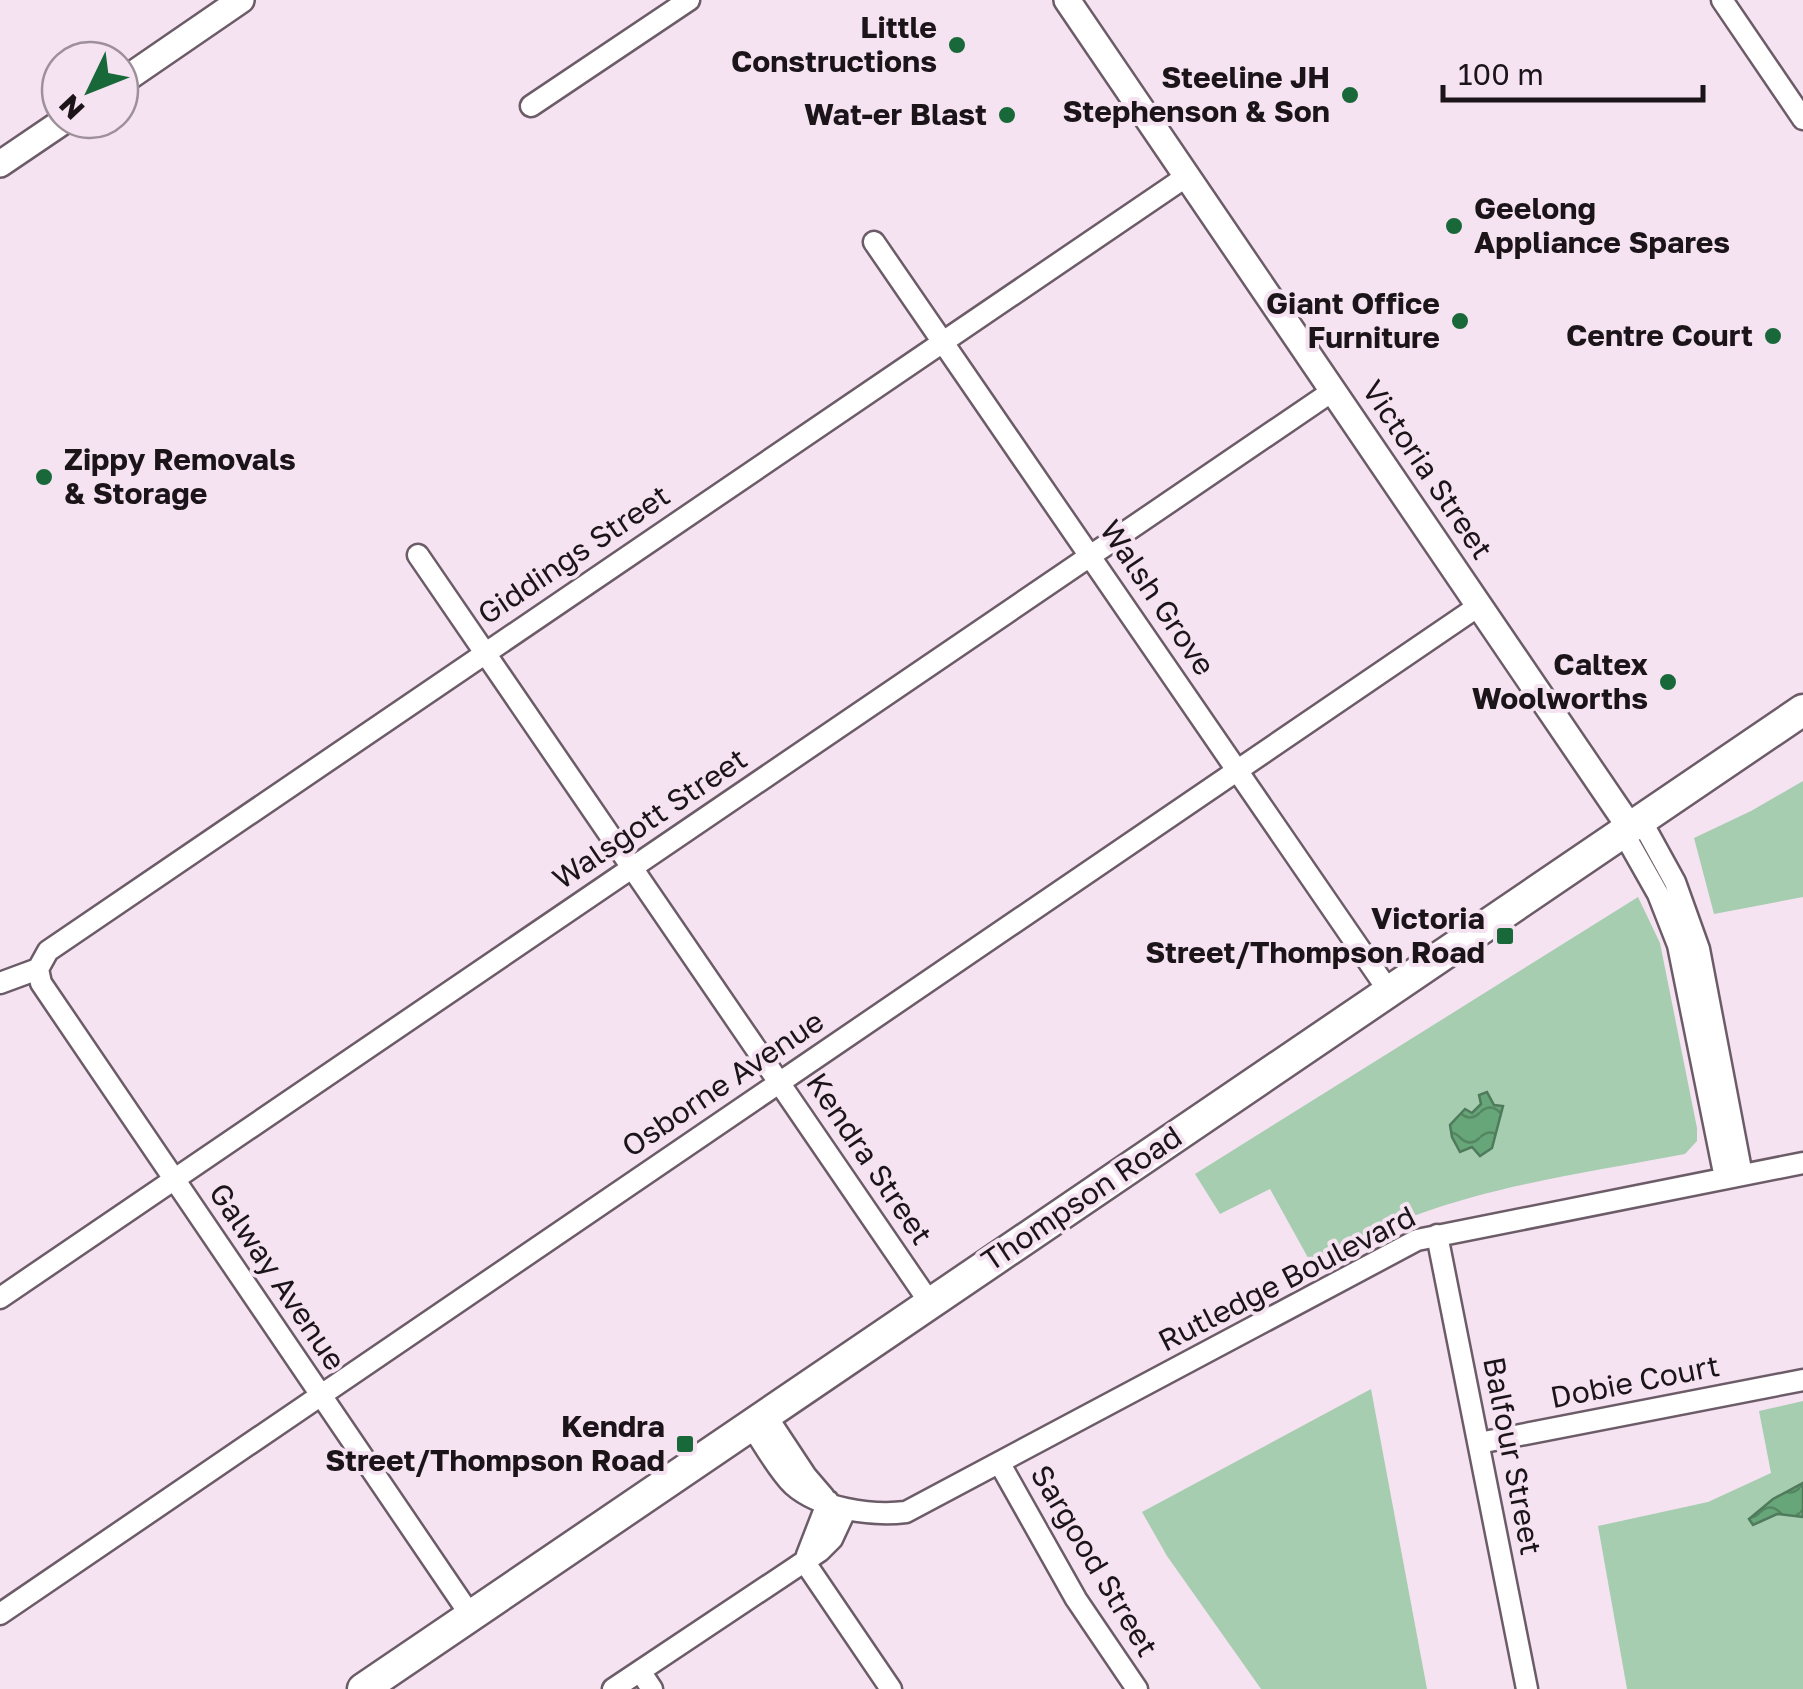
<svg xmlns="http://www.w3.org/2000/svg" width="1803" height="1689" font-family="'Golos Text',sans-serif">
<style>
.green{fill:#a6cdb0}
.water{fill:url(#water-waves);stroke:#507a5c;stroke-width:2.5}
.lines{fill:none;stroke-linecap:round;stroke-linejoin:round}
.minor-casing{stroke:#6c5c68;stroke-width:25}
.tertiary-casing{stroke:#6c5c68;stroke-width:30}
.secondary-casing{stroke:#6c5c68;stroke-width:35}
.minor{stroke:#fff;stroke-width:20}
.tertiary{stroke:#fff;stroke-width:25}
.secondary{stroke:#fff;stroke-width:30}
.poi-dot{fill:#186839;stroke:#f6e3f2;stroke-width:4}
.labels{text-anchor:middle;stroke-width:8;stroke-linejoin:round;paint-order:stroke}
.poi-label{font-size:30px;font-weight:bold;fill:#1b1419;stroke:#f6e3f2;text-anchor:end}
.street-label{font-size:30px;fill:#1b1419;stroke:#f6e3f2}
</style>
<defs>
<pattern id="water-waves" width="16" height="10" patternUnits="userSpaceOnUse" patternTransform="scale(2.5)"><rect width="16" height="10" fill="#67a679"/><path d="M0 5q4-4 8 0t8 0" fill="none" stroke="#548662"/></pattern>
</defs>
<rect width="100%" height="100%" fill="#f6e3f2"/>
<path class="green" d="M1803,781V897L1714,914L1694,838L1751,811Z
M1638,897L1660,943L1697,1128V1141L1685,1154C1553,1179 1429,1193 1312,1265L1270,1189L1220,1214L1195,1174Z
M1371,1389L1427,1689H1261L1167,1556L1142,1512Z
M1803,1401V1689H1627L1598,1526L1708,1502L1771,1473L1759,1411Z"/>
<path class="water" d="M1487,1092L1494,1105L1503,1106L1492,1148L1480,1156L1472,1147L1460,1152L1452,1137L1450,1125L1465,1109L1472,1113L1481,1104L1479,1095Z
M1803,1483V1517L1777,1514L1753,1525L1749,1519L1773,1499Z"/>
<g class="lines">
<defs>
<path id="minor" d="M1722,0L1803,119
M531,106L689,0
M874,242L1388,990
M418,555L930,1303
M1642,822L1675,882L1699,949L1742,1175
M1624,834L1658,894L1678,945L1725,1178
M38,969L41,983L471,1616
M0,983L38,969L48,951L1187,176
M1437,1235L1527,1689
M0,1298L1334,390
M767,1417L806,1476L824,1497
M752,1427C765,1446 777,1469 793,1485C820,1509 872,1516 906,1512L1417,1240L1803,1163
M1479,1443L1803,1380
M1000,1464L1076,1599L1137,1689
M807,1555L828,1501
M804,1561L891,1689
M0,1614L1480,605
M640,1671L652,1689
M613,1689L820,1551L832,1539L846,1509"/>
<path id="tertiary" d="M1067,0L1631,829
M120,83L241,0
M0,164L65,120"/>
<path id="secondary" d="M363,1689L1803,710"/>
</defs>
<use href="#minor" class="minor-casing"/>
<use href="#tertiary" class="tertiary-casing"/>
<use href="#secondary" class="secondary-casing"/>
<use href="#minor" class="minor"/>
<use href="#tertiary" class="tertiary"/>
<use href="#secondary" class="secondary"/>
</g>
<g class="poi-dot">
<circle cx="957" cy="45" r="10"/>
<circle cx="1350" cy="95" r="10"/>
<circle cx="1007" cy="115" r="10"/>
<circle cx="1454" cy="226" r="10"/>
<circle cx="1460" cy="321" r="10"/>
<circle cx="1773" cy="336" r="10"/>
<circle cx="44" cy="477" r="10"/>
<circle cx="1668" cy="682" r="10"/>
<rect x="1495" y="926" width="20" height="20" rx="5"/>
<rect x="675" y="1434" width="20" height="20" rx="5"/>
</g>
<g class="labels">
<g class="poi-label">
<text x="937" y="38">Little<tspan x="937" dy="34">Constructions</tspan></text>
<text x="1330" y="88">Steeline JH<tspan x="1330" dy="34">Stephenson &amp; Son</tspan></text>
<text x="987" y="125">Wat-er Blast</text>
<text x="1474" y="219" text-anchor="start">Geelong<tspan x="1474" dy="34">Appliance Spares</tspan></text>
<text x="1440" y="314">Giant Office<tspan x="1440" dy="34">Furniture</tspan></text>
<text x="1753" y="346">Centre Court</text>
<text x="64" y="470" text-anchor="start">Zippy Removals<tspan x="64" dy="34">&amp; Storage</tspan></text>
<text x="1648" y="675">Caltex<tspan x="1648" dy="34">Woolworths</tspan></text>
<text x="1485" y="929">Victoria<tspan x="1485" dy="34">Street/Thompson Road</tspan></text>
<text x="665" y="1437">Kendra<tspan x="665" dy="34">Street/Thompson Road</tspan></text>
</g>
<g class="street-label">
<text transform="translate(1427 470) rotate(56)" y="10">Victoria Street</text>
<text transform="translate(574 555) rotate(-34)" y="10">Giddings Street</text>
<text transform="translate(1157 598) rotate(56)" y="10">Walsh Grove</text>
<text transform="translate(650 819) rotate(-34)" y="10">Walsgott Street</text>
<text transform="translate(723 1084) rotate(-34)" y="10">Osborne Avenue</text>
<text transform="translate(869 1159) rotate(56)" y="10">Kendra Street</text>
<text transform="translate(1082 1199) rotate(-34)" y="10">Thompson Road</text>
<text transform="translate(277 1277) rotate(56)" y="10">Galway Avenue</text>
<text transform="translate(1287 1279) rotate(-27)" y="10">Rutledge Boulevard</text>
<text transform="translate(1635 1382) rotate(-11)" y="10">Dobie Court</text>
<text transform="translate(1512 1456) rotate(79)" y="10">Balfour Street</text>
<text transform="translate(1094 1561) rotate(59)" y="10">Sargood Street</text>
</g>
</g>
<g transform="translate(90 90) rotate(227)"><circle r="48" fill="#f6e3f2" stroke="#9e909b" stroke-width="2.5"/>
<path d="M0-8L18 38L0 25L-18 38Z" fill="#186839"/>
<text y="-15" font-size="28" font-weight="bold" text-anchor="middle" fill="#1b1419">N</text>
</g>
<path d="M1443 85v15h260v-15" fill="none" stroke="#1b1419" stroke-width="5"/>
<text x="1458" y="85" font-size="30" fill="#1b1419" stroke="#f6e3f2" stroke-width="8" paint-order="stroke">100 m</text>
</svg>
